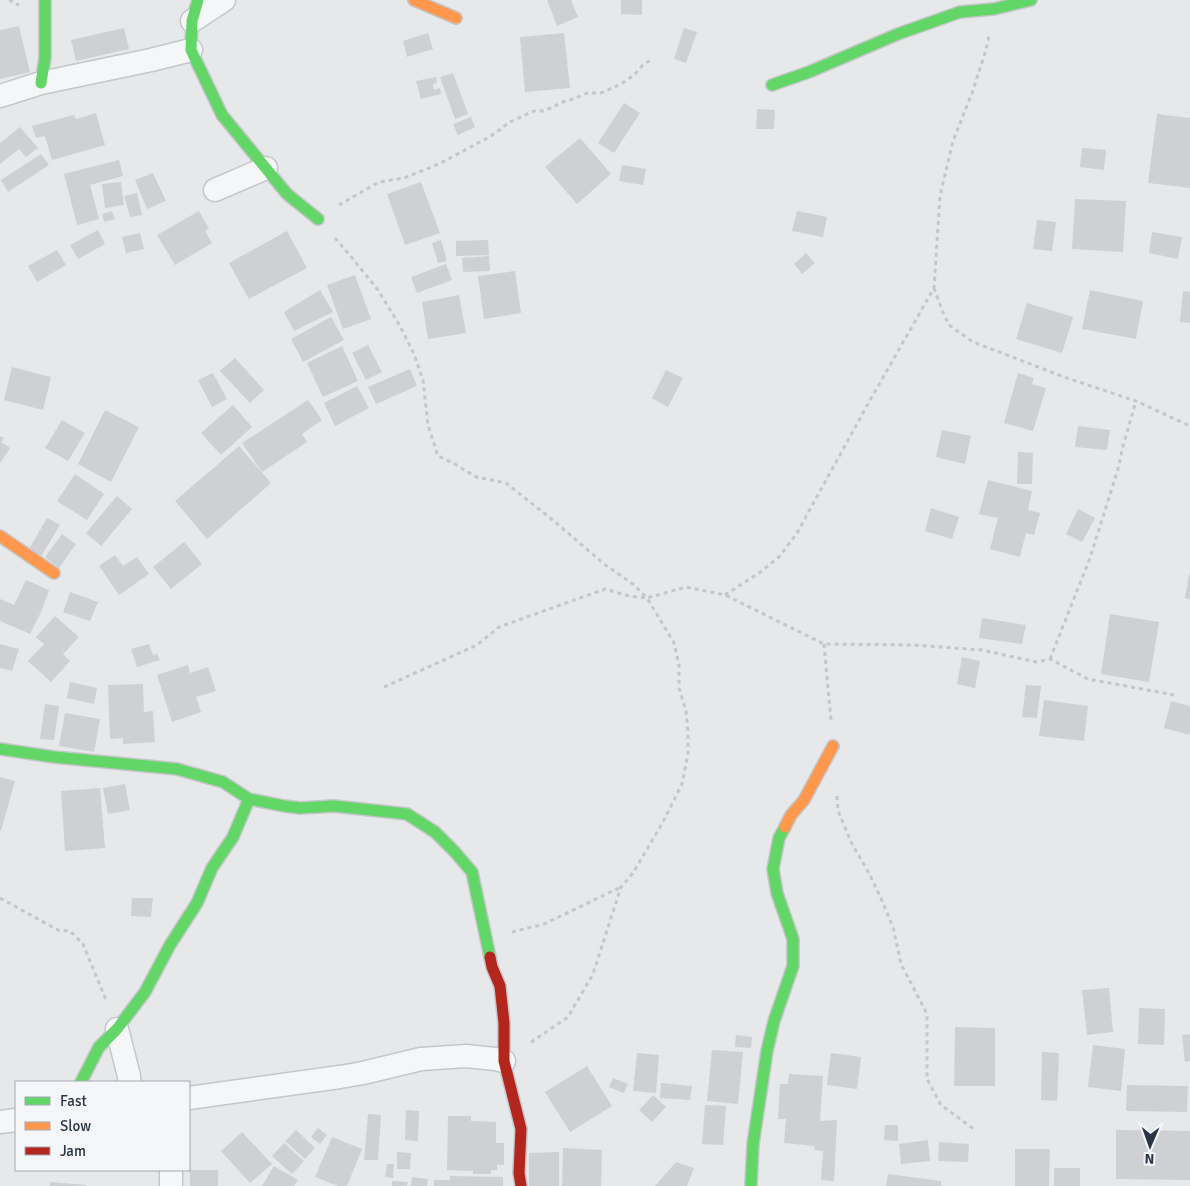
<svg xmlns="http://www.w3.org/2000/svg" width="1190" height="1186" font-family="Signika,sans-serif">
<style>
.building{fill:#ced0d3}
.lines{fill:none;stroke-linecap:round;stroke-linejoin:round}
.street-casing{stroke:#c4c6c8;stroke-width:25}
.fast-casing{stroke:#c4c6c8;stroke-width:14}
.slow-casing{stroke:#c4c6c8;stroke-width:14}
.jam-casing{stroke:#c4c6c8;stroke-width:14}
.path{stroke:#c5c6ca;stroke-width:3;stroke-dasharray:4 4;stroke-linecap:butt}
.street{stroke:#f5f6f7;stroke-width:22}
.fast{stroke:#63d668;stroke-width:11}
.slow{stroke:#ff974d;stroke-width:11}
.jam{stroke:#b3261e;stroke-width:11}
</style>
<rect width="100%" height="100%" fill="#e6e8ea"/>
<path class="building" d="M547,0H571L578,17L557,26Z
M621,0H642V15L621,14Z
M19,26L30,72L0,79V30Z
M124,28L129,49L76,61L71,40Z
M684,28L697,32L686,63L674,59Z
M428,33L433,49L407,57L403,41Z
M564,33L570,88L525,92L520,37Z
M453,73L468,114L455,119L440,77Z
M436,77L437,83L433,84L434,90L440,88L441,94L421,99L416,81Z
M624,103L640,113L614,153L598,143Z
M757,109L775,110L774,129H756Z
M96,113L105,145L52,160L45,136L36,138L32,126L74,115L76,119Z
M1157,114L1190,118V188L1148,183Z
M471,117L475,127L458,135L453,124Z
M20,127L38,148L26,157L19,149L0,164V143Z
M580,138L611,174L577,204L545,167Z
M1082,148L1106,150L1104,170L1080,167Z
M41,154L49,165L8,192L1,180Z
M119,160L123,176L90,185L99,219L77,225L64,174Z
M622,165L646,169L643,185L619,181Z
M153,173L166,201L147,209L135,180Z
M121,182L124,205L105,208L102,184Z
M421,182L440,233L405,245L387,194Z
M137,193L142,215L130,217L124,196Z
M1075,199L1126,201L1123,252L1072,249Z
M112,211L115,219L104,222L102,214Z
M199,211L209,229L205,231L212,243L175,265L157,235Z
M797,211L827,217L823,237L792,231Z
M1037,220L1056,222L1052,251L1033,249Z
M98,230L105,244L78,259L70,245Z
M287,231L307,268L249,299L229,263Z
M1152,232L1182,237L1178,259L1149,253Z
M140,233L144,249L126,253L122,237Z
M441,240L447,261L438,263L432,243Z
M488,240L489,255L456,256V241Z
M57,250L66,265L37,282L28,266Z
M806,253L815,263L802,274L794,264Z
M489,256L490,271L463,272L462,258Z
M446,264L452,280L417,293L411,277Z
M515,271L521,313L484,319L478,276Z
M355,275L371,319L343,329L327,285Z
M320,290L333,312L294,331L284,312Z
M1090,290L1143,301L1136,339L1082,329Z
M1183,291L1190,292V323L1180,322Z
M459,295L466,333L428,339L422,302Z
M1027,303L1073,317L1062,353L1016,339Z
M331,317L344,340L303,362L291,339Z
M368,345L382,372L366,380L352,353Z
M342,346L358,381L323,397L307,363Z
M235,358L264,390L250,403L220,371Z
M12,367L51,377L43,410L4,400Z
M410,369L417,386L376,404L368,387Z
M666,370L683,378L668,407L652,398Z
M213,373L227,399L212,407L198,380Z
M1018,373L1034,378L1032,384L1046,388L1033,431L1004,423Z
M357,386L369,408L335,426L324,403Z
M308,400L322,420L302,434L307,442L262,472L242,443Z
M233,405L252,427L221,455L201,433Z
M105,410L139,427L111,482L78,464Z
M62,420L85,433L68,461L45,448Z
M1078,426L1110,430L1107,450L1075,447Z
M942,430L971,436L965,464L936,457Z
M0,436L4,438L1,442L10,448L0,463Z
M239,446L271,483L207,539L175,501Z
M1018,452L1033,453L1032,484H1017Z
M75,474L104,494L87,520L57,501Z
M988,480L1032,491L1028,510L1040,513L1034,535L1026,533L1020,557L990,549L998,518L979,514Z
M117,496L132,509L101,546L86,533Z
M931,508L959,517L952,539L925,531Z
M1078,509L1095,518L1082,542L1066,534Z
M47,518L60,525L40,558L28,551Z
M62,534L76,544L59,568L45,557Z
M184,542L202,564L171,589L153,567Z
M115,555L123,566L137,557L149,574L119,595L99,566Z
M1189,574H1190V599L1185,598Z
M26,580L49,590L42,610L30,634L0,621V599L14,605Z
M70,592L98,602L90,621L63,612Z
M1110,614L1159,622L1149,682L1101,674Z
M55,616L79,637L63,654L70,661L51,682L28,661L44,644L36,637Z
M982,618L1026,625L1022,644L979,638Z
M0,644L19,649L12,671L0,668Z
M149,644L153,655L157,654L160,660L137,667L131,649Z
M962,657L980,661L975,688L957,684Z
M188,665L190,673L208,667L216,691L196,697L201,712L172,722L157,675Z
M70,682L97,688L94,704L67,698Z
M143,684L144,712L153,711L155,742L123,744V738L110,739L108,685Z
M1026,685L1041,686L1037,718L1022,717Z
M1044,700L1088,706L1084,741L1039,736Z
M1171,701L1190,706V735L1164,728Z
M45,704L59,706L54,740L40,739Z
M65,713L100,719L94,752L59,746Z
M0,777L15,781L1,831H0Z
M125,784L130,810L108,814L103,788Z
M100,788L105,848L65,851L61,791Z
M132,898H153L151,917L131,916Z
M1109,988L1113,1032L1087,1035L1082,990Z
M1139,1008L1165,1009L1164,1045L1138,1044Z
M955,1027L995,1028V1086H954Z
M1190,1034V1061L1185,1062L1182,1035Z
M736,1035L752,1037L751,1048L735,1047Z
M1093,1045L1125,1049L1121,1091L1088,1087Z
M712,1050L743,1052L738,1104L707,1101Z
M1042,1052L1059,1053L1057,1101L1041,1100Z
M637,1053L659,1055L656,1093L633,1091Z
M831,1053L861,1057L857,1089L827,1085Z
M587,1066L612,1106L570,1132L545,1092Z
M789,1074L823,1076L820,1121L837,1120L834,1181L821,1180L823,1151L814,1150L815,1146L784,1143L786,1119H778L780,1084H788Z
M613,1078L628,1084L624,1093L609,1087Z
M661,1083L692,1086L690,1100L660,1098Z
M1127,1085L1188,1086L1187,1112L1126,1111Z
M653,1095L666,1107L652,1122L639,1110Z
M705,1105L726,1106L723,1145L702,1144Z
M406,1110L419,1111L418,1141L405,1140Z
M368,1114L381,1115L378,1160H364Z
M448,1116H471V1121L496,1122V1143H504V1165H497V1170H491V1174H473V1171L447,1170Z
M885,1125H898V1141L884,1140Z
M318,1128L327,1135L320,1144L311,1137Z
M296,1130L315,1148L305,1159L285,1141Z
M1116,1130L1190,1131V1180L1116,1179Z
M242,1132L272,1164L250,1183L221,1151Z
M332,1137L362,1149L347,1186H338L315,1177Z
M928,1140L930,1161L901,1164L899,1144Z
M939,1142L969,1144L968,1162L938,1161Z
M284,1143L304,1161L292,1174L272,1156Z
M563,1148L602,1150L601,1186H562Z
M1015,1149H1050L1049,1186H1015Z
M397,1152L411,1153L410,1169H397Z
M559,1152V1186H529V1153Z
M676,1162L694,1168L687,1186H655Z
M387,1164H394L393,1178L385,1177Z
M274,1166L298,1180L294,1186H262Z
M1054,1168H1080V1186H1054Z
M190,1170H218V1186H190Z
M888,1174L941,1181V1186H886Z
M450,1176L503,1177V1186H434V1180H450Z
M412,1177L428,1179L427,1186H411Z
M392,1181L408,1182L407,1186H392Z
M50,1182L86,1185V1186H50Z"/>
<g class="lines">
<defs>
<path id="street" d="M192,21L224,0
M0,96L41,83L151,60L191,50
M215,190L266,168
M117,1029L129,1076V1082
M189,1098L340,1077L363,1073L421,1059L466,1056L495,1059L504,1061
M0,1122L16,1120
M171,1186V1170"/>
<path id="fast" d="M198,0L192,21L191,50L222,115L287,194L318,219
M41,83L45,58V0
M772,85L809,72L898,34L960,12L994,9L1031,0
M0,749L54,757L177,769L223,782L249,799L284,806L300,808L334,806L407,814L435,832L454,851L472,872L490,957
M81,1082L99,1047L117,1029L145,992L170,945L197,903L212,868L233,837L249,799
M751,1186L753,1144L767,1051L774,1021L793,966V939L777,893L773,869L779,838L785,827"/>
<path id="slow" d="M414,0L456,18
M0,536L54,573
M785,827L791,815L804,800L833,746"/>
<path id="jam" d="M490,957L492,967L500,986L504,1023V1061L521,1129L519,1173L521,1186"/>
</defs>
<use href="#street" class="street-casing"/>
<use href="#fast" class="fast-casing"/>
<use href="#slow" class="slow-casing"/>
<use href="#jam" class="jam-casing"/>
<path class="path" d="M9,0L19,5
M339,205L379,182L404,178L439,164L491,136L510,122L534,111H544L563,102L576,98L587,93H601L621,84L634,75L643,65L652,59
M335,238L353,259L378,290L400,326L414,354L423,380L428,425L438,456L453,463L476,477L506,483L554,521L604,564L633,584L647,598L686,587L725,595L824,644L913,645L982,650L1036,662L1050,659L1088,679L1174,695
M934,288L942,310L949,325L973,342L1067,378L1136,401L1190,426
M725,595L759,573L779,557L797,533L869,402L934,288L940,196L953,141L972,93L986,50L989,36
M824,644L831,720
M1050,659L1090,558L1118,469L1123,446L1136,401
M384,687L477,645L499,627L605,589L629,596L647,598L674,643L679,665V688L686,711L688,732V754L682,784L663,822L633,873L621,887L593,974L568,1017L530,1043
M837,796L838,811L852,844L870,875L883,903L893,927L901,964L927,1014V1079L941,1105L975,1130
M0,898L58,930L70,931L83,944L106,1000
M512,932L544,924L621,887"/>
<use href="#street" class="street"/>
<use href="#fast" class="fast"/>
<use href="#slow" class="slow"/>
<use href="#jam" class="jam"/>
</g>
<rect x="15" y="1081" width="175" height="90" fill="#f4f6f9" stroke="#a4a8b1"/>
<rect x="25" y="1097" width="25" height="8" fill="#63d668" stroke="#a4a8b1"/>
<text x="60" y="1106" font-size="15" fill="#2b3445">Fast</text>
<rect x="25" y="1122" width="25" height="8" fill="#ff974d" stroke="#a4a8b1"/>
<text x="60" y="1131" font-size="15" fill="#2b3445">Slow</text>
<rect x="25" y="1147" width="25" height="8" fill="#b3261e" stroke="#a4a8b1"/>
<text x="60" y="1156" font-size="15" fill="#2b3445">Jam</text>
<g transform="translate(1150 1146) rotate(182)" stroke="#f4f6f9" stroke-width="4" paint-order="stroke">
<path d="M0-4L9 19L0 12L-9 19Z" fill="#2b3445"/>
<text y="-8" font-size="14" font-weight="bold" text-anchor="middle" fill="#2b3445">N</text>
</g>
</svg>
